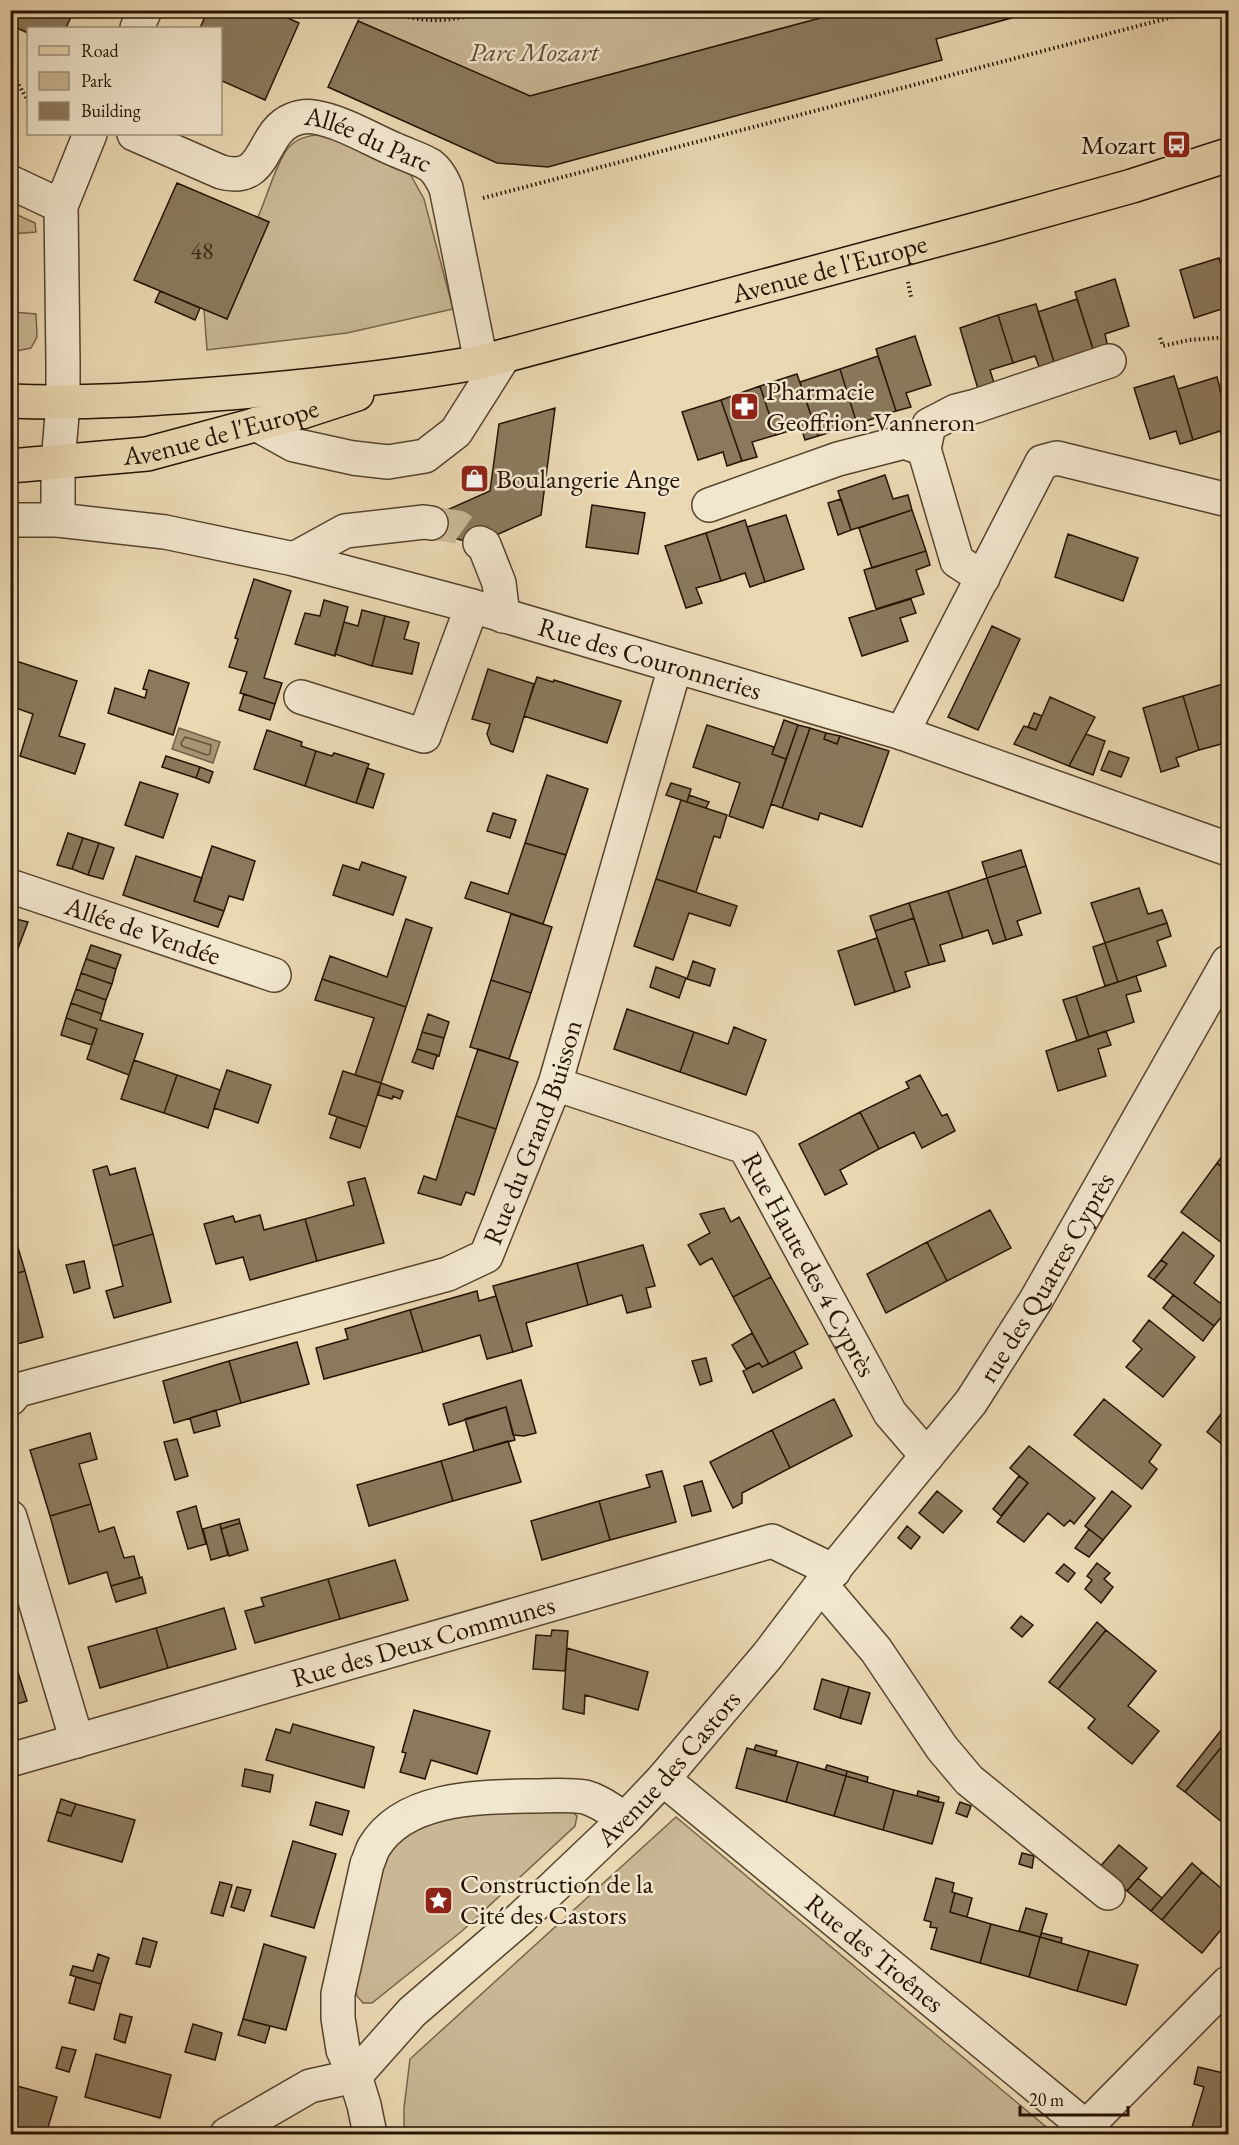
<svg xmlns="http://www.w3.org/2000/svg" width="1239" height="2145" font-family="'EB Garamond',serif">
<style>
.green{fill:#c9b795;stroke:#77654a;stroke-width:1.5}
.water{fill:#a79576;stroke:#736147;stroke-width:1.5}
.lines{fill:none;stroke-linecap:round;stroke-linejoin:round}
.shore{stroke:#66543b;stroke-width:1.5}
.building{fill:#8b795d;stroke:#251300;stroke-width:1.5}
.minor-tunnel{stroke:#ccba98;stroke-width:33;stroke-dasharray:33 16;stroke-linecap:butt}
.minor-casing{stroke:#56442d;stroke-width:36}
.major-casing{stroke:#251300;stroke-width:36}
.path{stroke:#251300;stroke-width:4;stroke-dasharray:1.5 3;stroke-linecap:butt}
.minor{stroke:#f1e6ce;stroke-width:33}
.major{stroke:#ead8b3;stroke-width:33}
.labels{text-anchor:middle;stroke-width:5;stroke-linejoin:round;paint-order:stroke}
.number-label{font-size:24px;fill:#3e2c17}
.park-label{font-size:27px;font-style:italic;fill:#5e4c34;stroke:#f1e6ce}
.poi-label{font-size:27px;fill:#251300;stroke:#f1e6ce;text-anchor:start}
.street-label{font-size:27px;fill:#251300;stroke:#f1e6ce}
</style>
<rect width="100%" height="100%" fill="#ead8b3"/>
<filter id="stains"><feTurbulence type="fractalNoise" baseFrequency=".00333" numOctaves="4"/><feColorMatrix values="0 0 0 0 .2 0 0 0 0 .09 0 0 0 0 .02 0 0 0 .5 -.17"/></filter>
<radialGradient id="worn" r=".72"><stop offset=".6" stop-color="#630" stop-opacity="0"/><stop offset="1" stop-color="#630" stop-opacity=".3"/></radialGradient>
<path class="green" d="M362,10L850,11L530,96L358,21Z
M324,134L409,172L424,199L453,309L347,333L207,350L204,309L227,319L268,222L258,217C266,199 277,161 289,147C298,137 312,135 324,134Z
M11,212L35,223L36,232L12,234L13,312L36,314L37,337L31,348L11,352Z
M571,1811L577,1816L575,1826L462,1931L372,2003H363L357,1996L355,1983L380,1862L407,1829L452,1814Z
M676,1817L1051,2131L1047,2134H404V2108L410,2059Z"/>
<path class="water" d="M179,728L220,742L213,763L172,749Z"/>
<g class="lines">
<path class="shore" d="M185,737L211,745L210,754L207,755L182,746L181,743Z"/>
</g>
<path class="building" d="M10,10H74L66,28H28V33L10,25Z
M208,10H269L299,23L265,100L220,80V28H200Z
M850,10H1040L936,39L942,60L548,167L497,163L328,87L358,21L530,96Z
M177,183L269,222L227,319L134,280Z
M1219,258L1228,288V307L1194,318L1180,270Z
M1115,279L1129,326L1105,334L1108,348L1094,352L1075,292Z
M160,291L200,308L195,320L155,302Z
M1077,299L1094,352L1055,365L1038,312Z
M1036,304L1055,365L1040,369L1035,356L1013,363L998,315Z
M998,315L1013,363L990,370L994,383L978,389L960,328Z
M915,336L931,385L906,393L911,407L896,411L876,349Z
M878,356L896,411L857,424L840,369Z
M840,369L857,424L818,436L800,382Z
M797,374L818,436L805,440L801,427L776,435L760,386Z
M1174,376L1193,440L1180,444L1176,431L1150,439L1134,388Z
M1217,377L1228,417V444L1225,445L1220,431L1193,440L1178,389Z
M760,386L776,435L752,442L757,457L742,461L721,400Z
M1228,388V417L1220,390Z
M721,400L742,461L727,466L723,452L698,460L682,412Z
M555,408L541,515L476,544L435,533L429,518L490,491L499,424Z
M885,475L893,499L908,495L912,510L851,530L838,491Z
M841,499L851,530L838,535L828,503Z
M592,505L645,513L638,554L586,547Z
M912,510L926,551L872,568L859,528Z
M786,515L804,569L765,582L747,527Z
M745,520L765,582L750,587L745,573L721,581L706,533Z
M706,533L721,581L696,588L702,603L686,608L665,546Z
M1068,534L1138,558L1123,601L1055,577Z
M926,551L930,565L916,570L924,594L876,609L864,570Z
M254,579L291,591L264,678L282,683L275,704L240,693L247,672L229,667L238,639L235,638Z
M911,599L916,613L900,618L908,641L862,656L849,618Z
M324,600L348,607L335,656L295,644L305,613L320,616Z
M362,610L385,616L372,666L335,654L344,622L358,626Z
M385,616L409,622L404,639L419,643L412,674L372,666Z
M992,626L1020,639L978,730L948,717Z
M10,659L77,681L59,736L85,744L75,774L20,756L33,714L10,706Z
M488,669L534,684L513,752L491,744L487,734L490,724L472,719Z
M149,670L189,683L173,735L108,713L115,688L145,698L147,690L143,689Z
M537,677L553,682L554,680L621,701L607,743L524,716Z
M1223,684L1228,704V751L1225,743L1199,750L1183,696Z
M244,694L275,704L270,720L239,710Z
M1183,696L1199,750L1176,758L1179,766L1161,772L1143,708Z
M1050,697L1095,717L1069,766L1014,744L1024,726L1036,730Z
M1034,713L1042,716L1036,730L1028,727Z
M784,720L798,725L786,759L772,754Z
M707,725L774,747L772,754L786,759L763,828L729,816L740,783L693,767Z
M798,725L810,728L782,808L771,804Z
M810,728L826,733L824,739L837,744L840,736L889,751L862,827L820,813L818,820L782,808Z
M267,730L302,742L301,746L316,751L305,786L254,769Z
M826,733L840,736L837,744L824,739Z
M1086,734L1105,741L1093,775L1069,766Z
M316,751L332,756L334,753L369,764L356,803L305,786Z
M1109,751L1129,758L1121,777L1101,770Z
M166,756L200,767L196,778L162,767Z
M200,767L213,772L209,783L196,778Z
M367,768L384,774L373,808L356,803Z
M547,775L588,789L566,855L525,843Z
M140,782L178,794L163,838L125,825Z
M671,783L691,789L687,802L666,795Z
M689,795L709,802L706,808L687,802Z
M681,800L727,815L720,838L714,836L696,892L656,879Z
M493,813L516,820L510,838L487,831Z
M68,833L83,838L72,869L57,865Z
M83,838L99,843L88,875L72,869Z
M99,843L114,848L103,879L88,875Z
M525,843L566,855L543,924L465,898L471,882L508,894Z
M212,846L255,861L243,900L229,896L224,911L194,901Z
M1021,850L1026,866L987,878L982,862Z
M136,856L202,878L194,901L224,911L218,927L123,895Z
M362,862L406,877L393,915L333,895L343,865L359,870Z
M1026,866L1041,913L1017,921L1022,935L1006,940L987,878Z
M987,878L1006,940L993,944L988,930L963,938L948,891Z
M656,879L737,906L730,926L689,913L673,960L634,946Z
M1139,888L1148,914L1162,910L1167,923L1105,943L1091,903Z
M948,891L963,938L940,945L945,961L929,965L909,903Z
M909,903L914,918L875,931L870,916Z
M511,914L552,927L531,993L491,980Z
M12,918L28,922L17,951L10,949V924Z
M914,918L929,965L905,972L910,987L895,992L875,931Z
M406,919L432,928L406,1007L322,979L330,956L387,977Z
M1167,923L1171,936L1157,941L1166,966L1118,982L1105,943Z
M877,938L895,992L855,1005L838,951Z
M1105,943L1118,982L1105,986L1093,947Z
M91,945L121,955L116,969L86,959Z
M86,959L116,969L112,984L81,973Z
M693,961L715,969L710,986L687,979Z
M656,967L686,978L679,998L650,987Z
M81,973L112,984L106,1000L76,989Z
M1136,976L1141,991L1126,995L1134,1022L1089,1037L1076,996Z
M322,979L406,1007L381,1083L355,1075L374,1018L315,1000Z
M491,980L531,993L509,1059L470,1047Z
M76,989L106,1000L102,1014L71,1003Z
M1076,996L1089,1037L1077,1041L1063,1000Z
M71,1003L102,1014L100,1020L143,1034L129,1075L87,1059L97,1029L66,1018Z
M627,1009L694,1032L680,1072L614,1049Z
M428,1014L449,1022L444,1038L422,1032Z
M66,1018L97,1029L92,1045L61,1035Z
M734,1027L766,1040L746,1095L680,1072L694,1032L728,1044Z
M1106,1031L1111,1045L1098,1049L1106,1076L1058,1091L1046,1051Z
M422,1032L444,1038L439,1056L417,1049Z
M417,1049L437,1055L433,1069L412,1062Z
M478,1049L518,1062L496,1129L456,1116Z
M134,1060L177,1075L164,1113L121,1099Z
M227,1070L271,1085L258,1123L214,1108Z
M343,1071L381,1083L367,1127L329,1114Z
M177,1075L220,1090L208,1128L164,1113Z
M920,1075L942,1116L947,1114L955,1131L922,1148L914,1132L879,1149L860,1112L909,1088L906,1082Z
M381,1083L403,1091L400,1099L393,1096L392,1099L378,1095Z
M860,1112L879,1149L840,1170L847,1184L825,1195L799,1144Z
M456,1116L496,1129L474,1195L466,1192L461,1205L418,1193L424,1176L436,1180Z
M337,1117L367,1127L360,1148L330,1138Z
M1228,1148V1172L1217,1163Z
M1217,1163L1228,1172V1234L1222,1243L1181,1212Z
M107,1166L110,1175L135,1168L153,1234L113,1246L93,1170Z
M365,1178L384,1243L317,1261L305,1219L354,1205L348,1182Z
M724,1208L731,1222L739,1217L771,1277L733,1297L712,1258L700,1265L688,1245L710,1233L700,1214Z
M990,1210L1011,1248L947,1281L927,1242Z
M260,1215L264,1230L305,1219L317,1261L250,1280L243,1257L216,1264L204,1224L233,1216L235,1222Z
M10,1221L25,1271L10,1275Z
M1183,1232L1214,1256L1194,1283L1228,1309L1214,1326L1154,1280L1167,1264L1161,1260Z
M153,1234L171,1302L114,1318L106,1291L123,1286L113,1246Z
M927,1242L947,1281L886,1313L867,1274Z
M643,1245L655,1286L646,1288L651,1307L627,1313L622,1295L588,1305L577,1263Z
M1161,1260L1167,1264L1154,1280L1148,1276Z
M84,1261L90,1288L74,1293L66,1265Z
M577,1263L588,1305L526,1323L532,1346L513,1352L493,1286Z
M25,1271L43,1337L10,1346V1275Z
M771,1277L808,1344L769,1364L733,1297Z
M477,1291L479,1301L496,1296L513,1352L487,1359L480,1335L423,1352L410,1310Z
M1173,1295L1214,1326L1203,1341L1163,1308Z
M410,1310L423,1352L324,1379L316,1348L348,1339L345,1329Z
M1149,1320L1195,1357L1163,1397L1126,1367L1142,1349L1133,1341Z
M752,1333L769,1364L762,1367L759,1363L746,1369L732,1345Z
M297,1342L309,1384L241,1403L229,1361Z
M794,1351L802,1368L753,1393L743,1371L759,1363L762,1367Z
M706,1358L712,1381L700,1385L692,1361Z
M229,1361L241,1403L174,1423L163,1381Z
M521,1380L536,1433L524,1436L513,1435L506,1407L449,1425L443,1404Z
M834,1399L852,1436L790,1468L772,1430Z
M1104,1399L1161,1445L1149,1462L1157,1469L1142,1489L1074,1435Z
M1228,1405V1449L1207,1432Z
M506,1407L515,1440L474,1451L465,1419Z
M216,1410L220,1426L194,1433L190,1418Z
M772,1430L790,1468L742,1493V1503L733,1508L710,1462Z
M90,1433L97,1459L79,1464L91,1504L50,1516L30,1450Z
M177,1439L188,1476L175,1480L164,1442Z
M508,1441L521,1482L453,1501L441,1461Z
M1029,1446L1095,1498L1074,1524L1070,1520L1064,1526L1048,1513L1024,1542L997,1522L1028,1483L1010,1468Z
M441,1461L453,1501L369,1526L357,1485Z
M662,1471L676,1522L610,1540L599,1501L650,1487L646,1475Z
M1019,1476L1028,1483L1001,1516L993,1509Z
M702,1481L711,1511L692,1516L684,1486Z
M937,1491L962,1511L943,1533L919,1513Z
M1112,1491L1131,1506L1103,1540L1085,1526Z
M599,1501L610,1540L542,1560L531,1521Z
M91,1504L99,1532L114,1527L124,1558L134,1556L140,1578L111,1586L107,1572L69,1584L50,1516Z
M196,1506L206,1544L188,1549L177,1512Z
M239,1519L240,1523L221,1529L220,1524Z
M240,1523L248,1550L229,1556L221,1529Z
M220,1524L228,1555L211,1560L203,1529Z
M907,1526L920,1537L911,1549L898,1538Z
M1089,1529L1103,1540L1089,1557L1075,1548Z
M395,1560L408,1600L340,1619L328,1579Z
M1097,1563L1110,1573L1104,1579L1113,1587L1101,1603L1085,1589L1092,1580L1087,1576Z
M1064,1564L1075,1573L1068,1582L1056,1573Z
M142,1577L146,1593L116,1602L111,1586Z
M328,1579L340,1619L255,1643L245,1611L264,1606L261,1598Z
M224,1608L236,1649L168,1668L156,1628Z
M1021,1616L1033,1625L1022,1637L1011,1628Z
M1097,1622L1106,1630L1058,1689L1049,1682Z
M156,1628L168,1668L100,1688L88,1647Z
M552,1630L568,1631L565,1671L533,1669L536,1635L551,1636Z
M1106,1630L1156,1671L1128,1706L1159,1731L1132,1764L1088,1728L1095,1719L1058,1689Z
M10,1647L27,1701L10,1706Z
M567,1648L648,1672L638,1710L585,1695L584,1714L563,1709Z
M822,1679L849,1687L840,1718L814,1709Z
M849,1687L870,1693L861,1724L840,1718Z
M414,1710L490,1731L477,1774L431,1760L425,1779L400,1772L406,1753L402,1752Z
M293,1724L374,1747L364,1788L266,1760L276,1729L290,1733Z
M1226,1724L1228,1727V1739L1185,1792L1177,1786Z
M1228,1739V1827L1185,1792Z
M756,1745L777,1751L775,1756L754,1750Z
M747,1748L798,1762L786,1802L736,1788Z
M798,1762L846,1776L834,1816L786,1802Z
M827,1765L847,1771L846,1776L825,1770Z
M245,1769L273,1775L270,1792L242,1786Z
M847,1771L868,1777L867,1782L846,1776Z
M846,1776L894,1790L883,1830L834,1816Z
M894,1790L944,1803L932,1844L883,1830Z
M918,1791L939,1797L938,1802L917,1796Z
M61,1799L76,1804L71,1816L57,1812Z
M316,1802L349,1811L342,1835L310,1825Z
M960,1802L971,1806L967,1817L956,1813Z
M76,1804L135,1820L122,1862L48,1841L57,1812L71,1816Z
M293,1841L336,1854L314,1928L271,1916Z
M1119,1845L1147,1868L1127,1891L1099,1868Z
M1022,1853L1034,1856L1032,1868L1019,1864Z
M1192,1863L1202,1872L1162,1920L1151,1911Z
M1202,1872L1228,1894V1921L1202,1953L1162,1920Z
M936,1878L954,1883L952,1892L955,1893L950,1912L991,1924L980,1963L931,1949L937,1928L930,1927L931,1922L924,1920Z
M1138,1878L1162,1898L1151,1911L1127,1891Z
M220,1882L232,1885L223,1916L211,1913Z
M237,1887L251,1890L244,1911L231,1907Z
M955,1893L972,1898L967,1917L950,1912Z
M1026,1908L1047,1914L1040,1937L1019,1931Z
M991,1924L1040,1937L1029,1977L980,1963Z
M1042,1933L1062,1938L1061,1943L1040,1937Z
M1040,1937L1089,1951L1077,1991L1029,1977Z
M143,1938L157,1942L150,1967L136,1964Z
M264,1944L306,1957L286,2030L243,2019Z
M1089,1951L1138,1965L1126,2005L1077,1991Z
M98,1954L109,1958L101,1984L70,1975L73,1966L93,1971Z
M76,1977L101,1984L94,2010L69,2003Z
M120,2014L132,2017L125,2043L114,2039Z
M243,2019L270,2026L265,2043L238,2035Z
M193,2024L222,2033L215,2060L185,2052Z
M62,2047L76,2050L69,2072L56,2068Z
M96,2054L171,2075L160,2118L85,2097Z
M1198,2067L1228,2074V2134H1190L1204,2087L1194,2084Z
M10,2084L57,2097L46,2134H31L10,2129Z"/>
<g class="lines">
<path class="minor-tunnel" d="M431,523L458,527L480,543"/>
<defs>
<g id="minor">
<path d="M137,28L145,10"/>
<path id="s1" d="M134,134L221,172C268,185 260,133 292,120C299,117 307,116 314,117C341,121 372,140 396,150C407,155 420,159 430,165C438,171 442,179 446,188L481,362"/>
<path d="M10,182L61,206"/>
<path d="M256,424L294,445L353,458L388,462L425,456L456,432L504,356"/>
<path d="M924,449L929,425L956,411L976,406L1109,361"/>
<path d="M709,505L838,459L904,442L924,449L957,561L983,578"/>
<path id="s2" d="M10,520H58L165,532L294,559L472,606L902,733L1228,849"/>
<path d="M58,520V463L63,403V362L61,206L90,134"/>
<path d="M480,543L484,545L499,583L503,616"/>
<path d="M294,559L345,531L424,522L431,523"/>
<path d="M301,697L424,736L472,606"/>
<path d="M902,733L1042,462L1057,458L1228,500"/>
<path id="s3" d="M10,886L274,975"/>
<path id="s4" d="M555,1084L745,1147L890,1413L927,1456"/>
<path id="s5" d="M10,1399L18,1390L448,1274L486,1256L555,1084L675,667"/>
<path d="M10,1517L77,1741"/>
<path d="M821,1585L876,1650L942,1748L969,1780L1108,1893"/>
<path id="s6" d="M10,1760L772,1541L834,1571"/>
<path id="s7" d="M663,1779L1086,2127"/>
<path id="s8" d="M227,2134L310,2086L355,2076L412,2012L521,1918L625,1819L663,1779L768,1655L821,1585L971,1402L1036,1300L1228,962"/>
<path d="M370,2134L364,2105L355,2076L343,2050L338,2018V1994L367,1864C370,1858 371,1852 374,1847C404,1797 479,1797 530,1796C547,1796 567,1794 585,1797C600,1801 612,1811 625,1819"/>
<path d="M1079,2134L1228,1983"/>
</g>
<g id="major">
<path id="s9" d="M10,401C84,404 155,399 228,393C313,386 397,377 481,362L985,227L1132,186L1228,155"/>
<path id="s10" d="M10,466L147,454L299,413L357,394"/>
</g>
</defs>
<use href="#minor" class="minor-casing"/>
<use href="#major" class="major-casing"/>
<path class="path" d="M387,10C420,24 453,23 486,10
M10,69L28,101
M483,198L1199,10
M908,282L911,297
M1160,338L1163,346L1189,340L1228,337"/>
<use href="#minor" class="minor"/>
<use href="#major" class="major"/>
</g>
<defs>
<symbol id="bus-square" viewBox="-11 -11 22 22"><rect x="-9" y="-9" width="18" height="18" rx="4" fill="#8f2418" stroke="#f1e6ce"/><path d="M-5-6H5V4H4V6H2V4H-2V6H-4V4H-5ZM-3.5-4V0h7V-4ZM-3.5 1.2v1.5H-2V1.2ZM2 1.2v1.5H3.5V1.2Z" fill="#fff"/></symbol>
<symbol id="pharmacy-square" viewBox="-11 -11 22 22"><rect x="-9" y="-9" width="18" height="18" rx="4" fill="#8f2418" stroke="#f1e6ce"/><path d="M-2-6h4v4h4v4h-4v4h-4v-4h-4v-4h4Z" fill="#fff"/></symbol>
<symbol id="shop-square" viewBox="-11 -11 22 22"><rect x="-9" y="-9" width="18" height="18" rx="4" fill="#8f2418" stroke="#f1e6ce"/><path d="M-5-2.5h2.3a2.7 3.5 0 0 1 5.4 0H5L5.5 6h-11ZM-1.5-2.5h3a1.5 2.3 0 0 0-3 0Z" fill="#fff"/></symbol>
<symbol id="sight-square" viewBox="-11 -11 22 22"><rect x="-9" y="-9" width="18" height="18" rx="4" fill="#8f2418" stroke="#f1e6ce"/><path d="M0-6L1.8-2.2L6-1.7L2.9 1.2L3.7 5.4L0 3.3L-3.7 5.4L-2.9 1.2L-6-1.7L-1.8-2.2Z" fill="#fff"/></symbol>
</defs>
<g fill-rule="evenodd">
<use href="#bus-square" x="1160" y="128" width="33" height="33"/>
<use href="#pharmacy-square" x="728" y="390" width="33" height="33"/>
<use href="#shop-square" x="458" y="462" width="33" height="33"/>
<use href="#sight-square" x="422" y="1884" width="33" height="33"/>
</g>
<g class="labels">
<g class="number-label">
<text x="202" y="259">48</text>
</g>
<g class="park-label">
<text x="534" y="61">Parc Mozart</text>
</g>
<g class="poi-label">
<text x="1156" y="154" text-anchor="end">Mozart</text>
<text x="766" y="400">Pharmacie<tspan x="766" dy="31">Geoffrion-Vanneron</tspan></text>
<text x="496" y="488">Boulangerie Ange</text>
<text x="460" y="1893">Construction de la<tspan x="460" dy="31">Cité des Castors</tspan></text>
</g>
<g class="street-label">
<text dy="9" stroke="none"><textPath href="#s1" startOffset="272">Allée du Parc</textPath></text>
<text dy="9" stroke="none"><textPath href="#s9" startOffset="834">Avenue de l'Europe</textPath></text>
<text dy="9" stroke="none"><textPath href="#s10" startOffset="214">Avenue de l'Europe</textPath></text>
<text dy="9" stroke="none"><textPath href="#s2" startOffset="657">Rue des Couronneries</textPath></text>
<text dy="9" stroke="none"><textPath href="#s3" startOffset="140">Allée de Vendée</textPath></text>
<text dy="9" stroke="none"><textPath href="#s5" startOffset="632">Rue du Grand Buisson</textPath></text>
<text dy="9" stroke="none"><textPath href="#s4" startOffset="334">Rue Haute des 4 Cyprès</textPath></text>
<text dy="9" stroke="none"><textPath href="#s8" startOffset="1203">rue des Quatres Cyprès</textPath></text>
<text dy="9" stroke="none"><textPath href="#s6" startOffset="430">Rue des Deux Communes</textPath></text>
<text dy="9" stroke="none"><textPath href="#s8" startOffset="582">Avenue des Castors</textPath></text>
<text dy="9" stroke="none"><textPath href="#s7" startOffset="274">Rue des Troênes</textPath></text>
</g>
</g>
<rect width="1239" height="2145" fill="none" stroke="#ead8b3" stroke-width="36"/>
<rect x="12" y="12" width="1215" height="2121" fill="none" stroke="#251300" stroke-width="3"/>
<rect x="18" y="18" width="1203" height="2109" fill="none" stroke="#251300" stroke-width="1.5"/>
<rect x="27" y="27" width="195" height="108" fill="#f1e6ce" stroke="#9f927c" stroke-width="1.5"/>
<rect x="39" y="46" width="30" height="9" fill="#ead8b3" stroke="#9f927c" stroke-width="1.5"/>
<text x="81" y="57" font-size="18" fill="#251300">Road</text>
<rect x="39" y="72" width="30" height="18" fill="#c9b795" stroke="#9f927c" stroke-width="1.5"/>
<text x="81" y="87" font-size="18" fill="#251300">Park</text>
<rect x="39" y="102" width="30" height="18" fill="#8b795d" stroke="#9f927c" stroke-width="1.5"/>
<text x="81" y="117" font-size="18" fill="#251300">Building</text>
<path d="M1020 2106v9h108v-9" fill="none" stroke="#251300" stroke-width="3"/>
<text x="1029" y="2106" font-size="18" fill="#251300" stroke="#f1e6ce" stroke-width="4.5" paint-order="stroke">20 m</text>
<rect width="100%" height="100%" filter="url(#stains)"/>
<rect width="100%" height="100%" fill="url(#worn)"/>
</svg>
